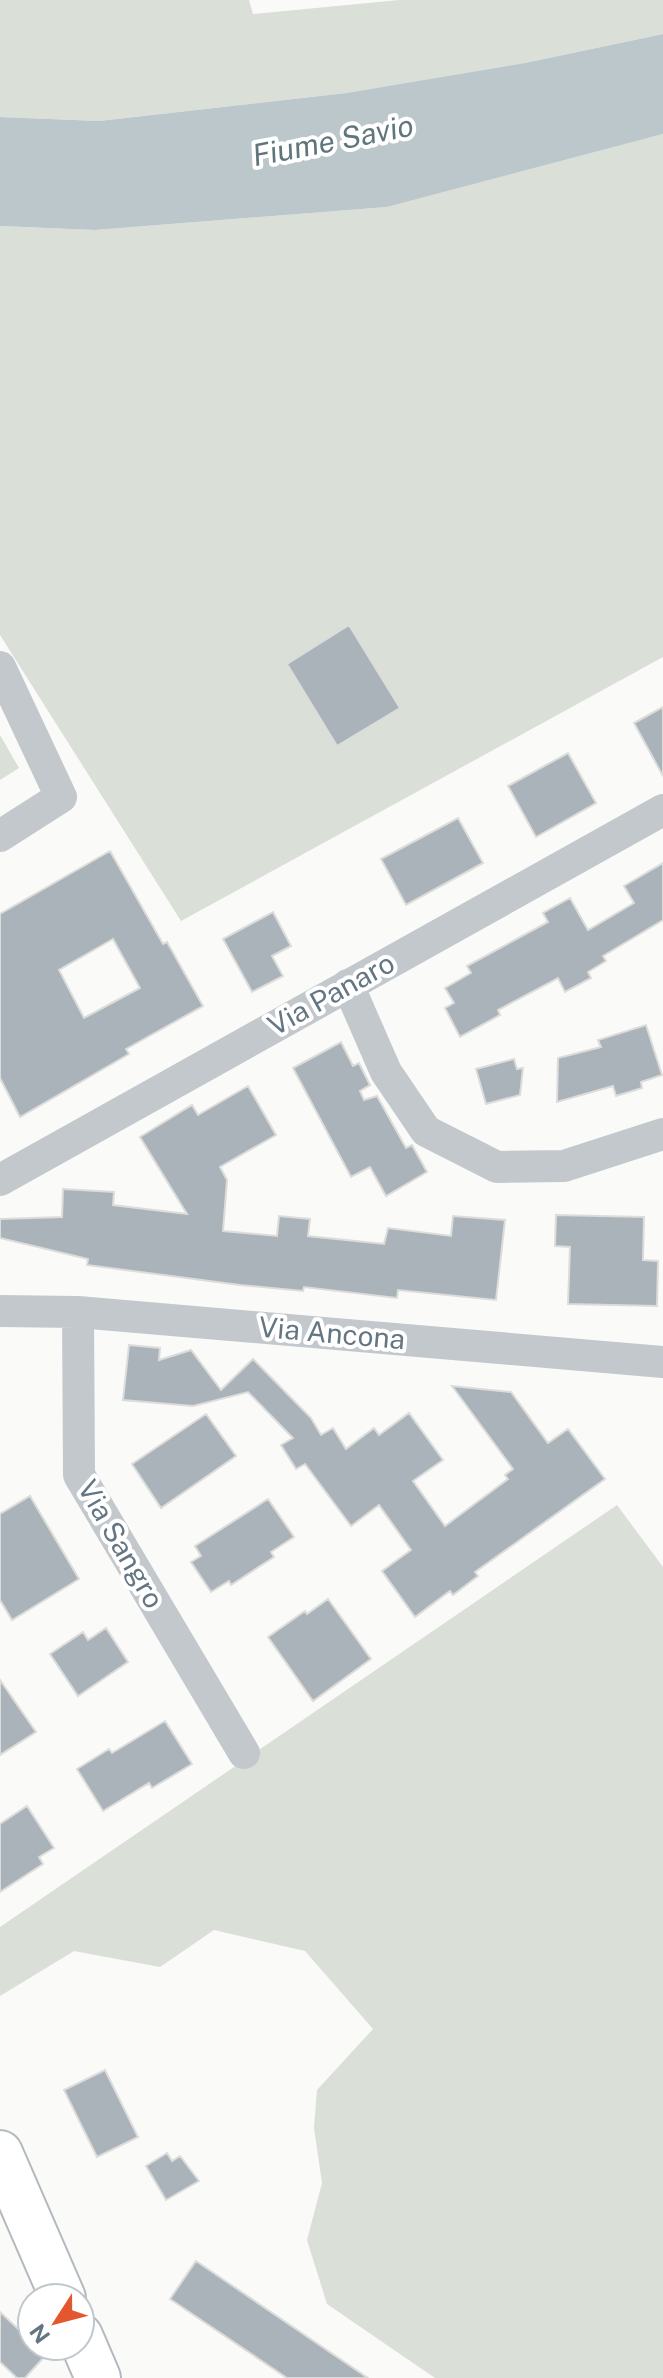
<svg xmlns="http://www.w3.org/2000/svg" width="663" height="2378" font-family="'Public Sans',sans-serif">
<style>
.green{fill:#dadfd7}
.water{fill:#bbc7cb}
.building{fill:#aab3b9;stroke:#dcdcda;stroke-width:2;fill-rule:evenodd}
.lines{fill:none;stroke-linecap:round;stroke-linejoin:round}
.secondary-casing{stroke:#b3babf;stroke-width:48}
.street{stroke:#c3c8cc;stroke-width:32}
.secondary{stroke:#fff;stroke-width:44}
.labels{text-anchor:middle;stroke-width:8;stroke-linejoin:round;paint-order:stroke}
.street-label{font-size:28px;fill:#657683;stroke:#fff}
.water-label{font-size:30px;font-style:italic;fill:#60757c;stroke:#fff}
</style>
<rect width="100%" height="100%" fill="#fafaf8"/>
<path class="green" d="M0,0H249L253,14L399,0H663V34L525,63L346,93L99,121L0,117Z
M663,134V657L181,921L0,635V226L95,230L387,207Z
M0,735L19,768L0,780Z
M617,1505L663,1567V2378H435L327,2304L307,2240L322,2183L314,2128L317,2090L373,2029L305,1951L214,1930L160,1967L74,1951L0,1996V1927Z"/>
<path class="water" d="M663,34V134L387,207L95,230L0,226V117L99,121L346,93L525,63Z"/>
<path class="building" d="M349,625L400,708L337,746L287,664Z
M663,707V776L634,723Z
M568,753L596,803L536,837L508,786Z
M458,818L483,863L406,905L381,859Z
M110,851L163,944L167,942L203,1006L126,1049L129,1054L20,1117L0,1078V914ZM113,939L140,988L84,1018L59,970Z
M663,863V920L603,956L606,961L588,972L591,978L565,992L558,978L498,1010L500,1015L460,1037L445,1008L454,1003L445,988L471,973L467,966L548,922L543,913L570,898L588,930L634,903L624,886Z
M273,912L291,946L272,956L283,976L252,992L223,939Z
M646,1025L662,1075L641,1082L642,1088L616,1096L613,1086L557,1102L558,1058L601,1047L598,1040Z
M341,1042L353,1066L359,1063L370,1085L360,1091L364,1100L377,1096L406,1148L412,1145L427,1172L386,1196L370,1167L351,1177L293,1068Z
M514,1059L517,1069L523,1068L520,1095L486,1104L476,1069Z
M248,1086L276,1135L220,1167L227,1180L223,1231L277,1236L279,1216L310,1219L308,1236L384,1244L388,1228L451,1236L453,1216L505,1220L496,1300L398,1290L397,1298L304,1287L303,1291L240,1285L87,1265L88,1259L0,1238V1219L62,1217L63,1189L114,1192L113,1205L187,1214L140,1137L192,1105L198,1115Z
M556,1215L644,1217L643,1260L658,1261L657,1306L568,1304L570,1247L555,1246Z
M129,1345L160,1348L159,1360L191,1350L221,1390L253,1359L311,1418L321,1435L333,1428L346,1449L374,1428L379,1435L409,1413L443,1460L413,1481L445,1526L508,1479L505,1475L513,1469L452,1386L511,1392L548,1443L568,1429L605,1479L475,1572L478,1576L453,1595L450,1591L415,1617L382,1571L411,1550L379,1505L351,1526L305,1464L296,1469L281,1445L293,1438L248,1392L193,1406L123,1400Z
M206,1414L236,1456L161,1508L132,1464Z
M30,1496L79,1579L12,1620L0,1600V1514Z
M268,1499L294,1537L271,1552L274,1557L231,1585L229,1581L211,1592L191,1562L201,1556L195,1546Z
M328,1599L371,1659L313,1701L268,1637L305,1611L307,1614Z
M106,1628L128,1662L78,1696L50,1654L83,1632L88,1640Z
M0,1680L36,1732L0,1755Z
M165,1721L192,1764L152,1788L149,1783L103,1811L77,1769L109,1749L112,1753Z
M27,1806L54,1848L39,1857L43,1864L0,1892V1824Z
M105,2070L138,2137L97,2157L64,2090Z
M167,2153L172,2161L180,2156L199,2181L166,2200L146,2166Z
M196,2261L368,2378H287L170,2299Z
M0,2312L32,2342V2346H36L46,2355L25,2378H17L0,2362Z"/>
<g class="lines">
<defs>
<path id="secondary" d="M0,2153L63,2298
M80,2336L98,2378"/>
</defs>
<use href="#secondary" class="secondary-casing"/>
<path class="street" d="M0,667L61,797L0,836
M348,985L386,1072L426,1131L497,1167L564,1166L663,1134
M0,1180L663,810
M0,1311L78,1312L663,1362
M78,1312L79,1475L244,1753"/>
<use href="#secondary" class="secondary"/>
</g>
<g class="labels">
<g class="street-label">
<text transform="translate(331 994) rotate(-29)" y="10">Via Panaro</text>
<text transform="translate(332 1333) rotate(5)" y="10">Via Ancona</text>
<text transform="translate(121 1544) rotate(60)" y="10">Via Sangro</text>
</g>
<g class="water-label">
<text transform="translate(333 141) rotate(-11)" y="10">Fiume Savio</text>
</g>
</g>
<g transform="translate(56 2322) rotate(234)"><circle r="38" fill="#ffffff" stroke="#c1c8cd" stroke-width="2"/>
<path d="M0-6L14 30L0 20L-14 30Z" fill="#e4572e"/>
<text y="-12" font-size="22" font-weight="bold" text-anchor="middle" fill="#657683">N</text>
</g>
</svg>
